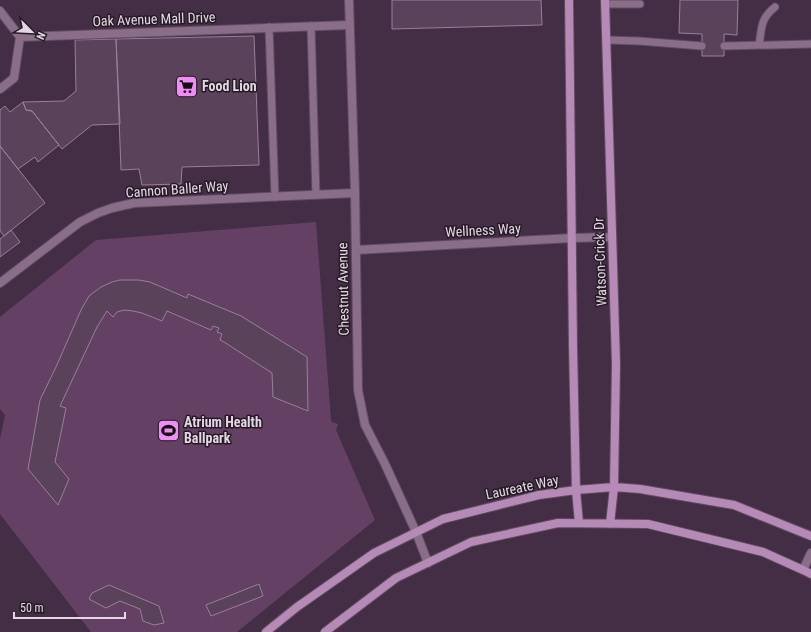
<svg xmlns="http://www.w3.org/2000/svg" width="811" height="632" font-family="'Roboto Condensed',sans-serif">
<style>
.green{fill:#644065}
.building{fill:#5a425a;stroke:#997f99}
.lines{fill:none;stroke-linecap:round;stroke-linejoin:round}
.lane-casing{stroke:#614c62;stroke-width:9}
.street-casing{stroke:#614c62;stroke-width:10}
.secondary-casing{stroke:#614c62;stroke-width:10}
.lane{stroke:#896d89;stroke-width:7}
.street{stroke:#896d89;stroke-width:8}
.secondary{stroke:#b68ab7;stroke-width:8}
.labels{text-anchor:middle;stroke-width:3;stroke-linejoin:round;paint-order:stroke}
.street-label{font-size:14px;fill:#e5d6e5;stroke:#251b25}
.poi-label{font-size:14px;font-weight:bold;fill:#e5d6e5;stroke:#251b25;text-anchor:start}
</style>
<rect width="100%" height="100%" fill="#442e45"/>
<path class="green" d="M316,222L331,420L332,422L338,424L336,430L375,520L237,632H91L0,514V439L5,415L0,409V317L96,240Z"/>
<path class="building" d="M392,0H541L542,25L392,29Z
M680,0H738L737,35L724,34V56H702V34L679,33Z
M254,36L259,165L182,167L181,184L142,185L139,169L121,170L116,39Z
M116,39L120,124L92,125L62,149L32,111L26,110L23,102L64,101L76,91L75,40Z
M23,102L26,110L32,111L59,145L38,162L35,157L18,169L0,146V110L5,106L10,112Z
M0,146L45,203L4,236L0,231Z
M11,230L20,242L0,257V239Z
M120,280H139L150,282L187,298L188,294L241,316L307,357L308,411L273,397L272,373L224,342L220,340L222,334L217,332L219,328L213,326L211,330L167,311L162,321L142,313L133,311L124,310L117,312L113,317L107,311L97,327L60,406L66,408L55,462L69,479L58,505L28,469L40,400L56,367L81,310L89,296L101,287L112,282Z
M259,584L263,596L211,616L206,605Z
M109,585L159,606L164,623L154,625L143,621L140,609L120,601L106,608L89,599L92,593Z"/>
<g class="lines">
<defs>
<path id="lane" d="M606,4H640
M311,26L316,195
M269,27L275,197
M607,40L639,41L702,46
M759,45C762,28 760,19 775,7
M724,46L811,44"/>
<path id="street" d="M349,0L355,193L358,390L365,425L385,464L416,532L428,563
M0,11L20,37
M0,89L14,78L20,37L349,25
M356,250L572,238L612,237
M0,283L80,222L98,213L112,208L134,203L355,193
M803,570L811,553"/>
<path id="secondary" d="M569,0L573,346L576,490L579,523
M605,0L616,364L614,487L610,524
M266,632L297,607L374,553L443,519L539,495L576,490L614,487L640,489L734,505L811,536
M325,632L396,578L471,542L558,523L648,524L763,552L803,570L811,574"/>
</defs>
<use href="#lane" class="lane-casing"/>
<use href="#street" class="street-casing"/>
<use href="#secondary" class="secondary-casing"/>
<use href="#lane" class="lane"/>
<use href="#street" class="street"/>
<use href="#secondary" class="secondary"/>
</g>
<defs>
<symbol id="supermarket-square" viewBox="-11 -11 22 22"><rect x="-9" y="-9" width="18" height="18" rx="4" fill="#f18bf5" stroke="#251b25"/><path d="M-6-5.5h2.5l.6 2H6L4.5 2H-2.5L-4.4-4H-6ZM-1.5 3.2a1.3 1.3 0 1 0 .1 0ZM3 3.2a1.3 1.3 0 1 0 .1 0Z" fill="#111"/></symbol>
<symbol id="stadium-square" viewBox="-11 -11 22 22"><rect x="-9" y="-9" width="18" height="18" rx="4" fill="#f18bf5" stroke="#251b25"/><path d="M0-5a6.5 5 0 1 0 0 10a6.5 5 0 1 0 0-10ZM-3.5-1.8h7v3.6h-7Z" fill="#111"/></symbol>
</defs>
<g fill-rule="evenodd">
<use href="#supermarket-square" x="174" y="74" width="25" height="25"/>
<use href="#stadium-square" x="156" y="418" width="25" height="25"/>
</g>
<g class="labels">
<g class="street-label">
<text transform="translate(154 19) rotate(-2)" y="5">Oak Avenue Mall Drive</text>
<text transform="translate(177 189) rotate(-4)" y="5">Cannon Baller Way</text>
<text transform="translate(483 230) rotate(-3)" y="5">Wellness Way</text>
<text transform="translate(600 262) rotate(-92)" y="5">Watson-Crick Dr</text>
<text transform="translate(343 289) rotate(-91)" y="5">Chestnut Avenue</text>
<text transform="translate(522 487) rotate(-12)" y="5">Laureate Way</text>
</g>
<g class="poi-label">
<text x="202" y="91">Food Lion</text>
<text x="184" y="427">Atrium Health<tspan x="184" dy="16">Ballpark</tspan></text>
</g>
</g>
<g transform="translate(32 32) rotate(114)" stroke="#251b25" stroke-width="3" paint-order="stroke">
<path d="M0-3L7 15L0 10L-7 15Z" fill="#e5d6e5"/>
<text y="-6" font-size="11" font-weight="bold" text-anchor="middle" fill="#e5d6e5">N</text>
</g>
<path d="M14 612v6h111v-6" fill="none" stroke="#e5d6e5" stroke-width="2"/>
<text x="20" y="612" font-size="12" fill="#e5d6e5" stroke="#251b25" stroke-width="3" paint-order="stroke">50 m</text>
</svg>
